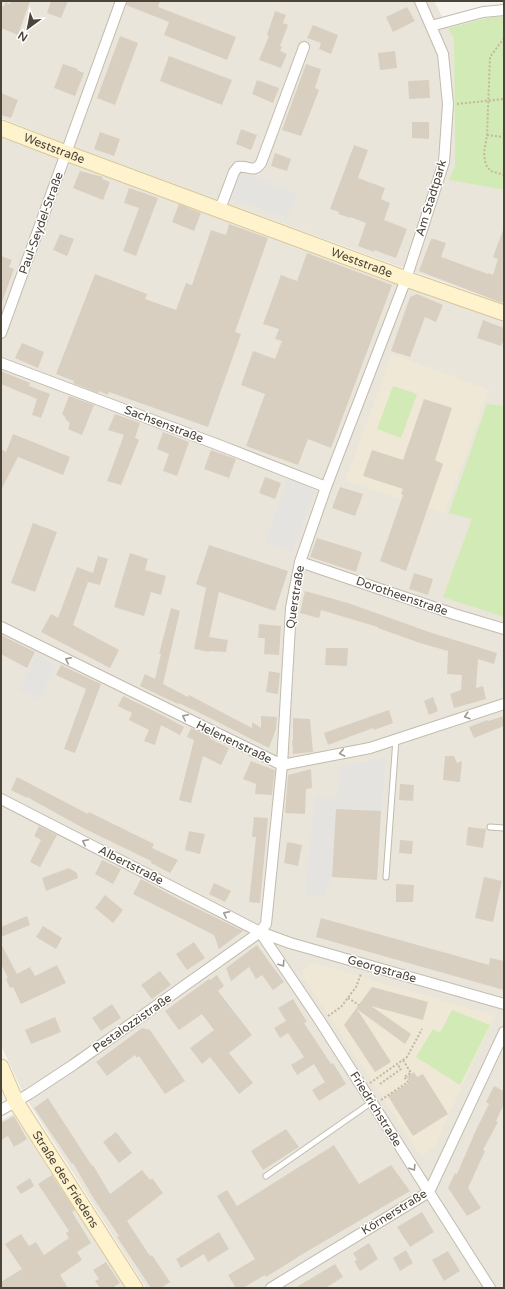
<svg xmlns="http://www.w3.org/2000/svg" width="505" height="1289" font-family="'Varela Round',sans-serif">
<style>
.residential{fill:#eae5da}
.education{fill:#efe8d6}
.green{fill:#d2eab5}
.parking{fill:#e5e3e0}
.building{fill:#d8cfc1}
.lines{fill:none;stroke-linecap:round;stroke-linejoin:round}
.lane-casing{stroke:#c2bbae;stroke-width:7}
.street-casing{stroke:#c2bbae;stroke-width:12}
.secondary-casing{stroke:#d6c79b;stroke-width:17}
.path{stroke:#c4b79f;stroke-width:2;stroke-dasharray:2 2;stroke-linecap:butt}
.lane{stroke:#fff;stroke-width:5}
.street{stroke:#fff;stroke-width:10}
.secondary{stroke:#fff3cd;stroke-width:15}
.oneway{stroke:#9c9892}
.labels{text-anchor:middle;stroke-width:3;stroke-linejoin:round;paint-order:stroke}
.street-label{font-size:12px;fill:#4b4439;stroke:#fff}
</style>
<rect width="100%" height="100%" fill="#f6f3ec"/>
<path class="residential" d="M1,1H434L454,39L455,166L450,180L504,190V303L409,270L69,145L1,118Z
M1,133L504,318V1288H146L24,1095L1,1045Z
M13,1114L126,1288H1V1121Z"/>
<path class="education" d="M392,354L489,390L445,513L345,481Z
M314,963L495,1016L434,1147L421,1156L303,977L304,971L309,965Z"/>
<path class="green" d="M504,16V190L449,180L455,166L454,39L448,28L486,18Z
M393,386L417,394L401,438L377,429Z
M487,404L504,406V617L443,597L472,519L449,513Z
M452,1010L490,1025L460,1085L416,1057L433,1029L440,1033Z"/>
<path class="parking" d="M240,172L297,193L287,218L230,198Z
M288,479L316,489L292,552L265,542Z
M502,645H504V667H501Z
M36,654L56,665L40,699L19,689Z
M501,669H504V687H500Z
M386,757L381,812L336,809L332,877L324,896L305,895L315,797H337L341,767Z"/>
<path class="building" d="M11,1H30L18,35L1,28V7L5,5V2L10,4Z
M51,1H68L61,18L47,13Z
M127,1H160L158,7L236,37L227,60L164,35L169,22L126,5Z
M407,7L415,21L393,32L386,17Z
M275,11L286,15L283,23L288,25L280,46L282,47L280,51L287,54L281,68L259,60L269,36L267,35Z
M313,25L338,35L331,54L319,49L321,43L307,38Z
M120,36L138,43L115,105L97,98Z
M395,51L397,68L380,70L378,53Z
M169,56L232,80L222,105L160,81Z
M63,64L78,69L77,70L84,73L75,96L54,88Z
M306,64L321,69L315,88L319,90L301,136L282,130Z
M257,80L279,88L273,103L252,94Z
M429,80L430,98L409,99L408,81Z
M1,93L18,100L11,118L1,115Z
M412,122H429V139L412,138Z
M241,129L257,135L251,150L236,144Z
M100,132L120,139L114,156L94,149Z
M354,145L368,150L358,178L385,188L381,199L390,203L384,220L407,229L396,258L374,250V252L358,246L366,223L350,217V218L338,214L339,212L330,209Z
M275,153L291,159L287,171L271,166Z
M80,171L103,177L102,179L110,182L103,200L73,188Z
M129,188L158,198L136,256L123,251L139,208L124,203Z
M179,204L201,213L194,231L172,222Z
M229,224L268,238L235,332L241,334L208,427L109,392L108,395L99,391L98,393L73,383L74,381L56,374L95,274L147,294L145,299L176,310L186,283L192,285L211,230L226,235Z
M503,230H504V299L502,303L419,271L431,239H434L446,243L441,257L488,274L489,273L493,275L498,259L493,257Z
M60,234L74,239L67,256L53,250Z
M307,253L392,285L331,448L308,439L298,465L246,446L265,394L241,385L253,351L275,359L282,341L275,339L279,329L263,324L281,275L297,281Z
M1,256L12,260L9,267L14,269L2,302H1Z
M417,294L443,305L436,322L425,317L410,357L391,351L410,297Z
M483,320L504,328V339L501,346L477,338Z
M22,343L44,352L38,368L15,358Z
M1,371L30,383L29,386L50,394L41,418L32,415L37,399L1,384Z
M69,396L94,405L82,435L68,429L70,423L66,420L65,417L62,414Z
M424,399L452,408L435,460L443,464L406,571L380,561L403,495L401,494L403,489L363,476L372,450L403,460Z
M115,414L140,423L135,438L139,440L121,485L107,481L124,435L108,430Z
M163,432L189,442L177,476L163,471L169,454L157,449Z
M13,434L70,457L63,475L18,457L1,490V449L6,452Z
M211,450L236,459L229,478L204,469Z
M265,477L281,483L275,499L259,493Z
M340,487L363,494L355,516L332,508Z
M33,523L57,532L35,592L11,583Z
M317,538L362,552L356,572L310,557Z
M209,545L288,571L275,611L219,592L209,637L228,640L226,652L209,651V652L194,649L206,588L196,584Z
M130,553L148,559L145,570L166,576L161,595L151,592L144,616L114,607Z
M98,556L108,559L100,585L88,582L73,625L119,650L110,668L41,632L51,614L58,618L77,567L93,573Z
M414,573L433,579L428,595L409,589Z
M305,591L348,603L432,633L497,653L494,664L478,659L476,688L483,686L486,699L454,708L450,694L461,690L462,675L447,674L448,651L420,643L378,628V627L321,610L319,618L300,613Z
M171,608L180,611L163,684L188,697L189,695L252,728V722L261,728V716L277,717L276,729L269,748L200,713L179,703L178,704L140,686L145,674L155,679L161,654H159Z
M259,624L281,626L279,655L264,654L265,638H258Z
M1,635L35,652L27,668L1,654Z
M326,648H348L347,666L325,665Z
M61,665L101,684L75,753L64,749L86,689L56,675Z
M269,671L280,673L278,694L266,692Z
M123,696L164,716L184,727L180,735L161,725L155,745L144,741L149,730L129,720L132,713L118,706Z
M433,697L438,711L429,715L424,701Z
M389,710L393,723L374,730L373,728L328,745L324,733Z
M504,716V726L474,738L469,727L487,720L488,721Z
M293,718L310,719L313,752L293,754L292,740H293Z
M191,728L210,737L209,738L229,748L221,765L203,756L191,803L179,800L194,740L187,737Z
M445,756H454L457,763L462,761L460,782L443,780Z
M251,761L275,770L272,795L255,794L256,784L243,779Z
M311,769L312,788L306,789L305,814L285,813L288,775Z
M17,777L88,814L89,812L154,844L152,848L178,860L170,873L151,863V861L83,828L27,797V798L11,790Z
M400,784L414,785L413,801L399,800Z
M336,809L381,811L377,880L332,877Z
M254,817L268,818L260,903L249,902L256,837H252Z
M39,826L57,835L40,867L30,862L41,840L34,836Z
M468,827L486,829L483,848L466,845Z
M189,831L205,834L200,854L185,850Z
M400,840L413,841L412,854L399,853Z
M287,842L302,845L298,866L284,863Z
M102,860L121,869L113,884L95,874Z
M69,868L77,873L78,878L46,891L42,878Z
M484,877L502,881L493,922L475,918Z
M141,879L178,899L243,931L219,949L214,935L133,894Z
M214,883L231,891L225,902L209,894Z
M396,884L414,885L413,902H396Z
M105,895L123,910L113,923L95,908Z
M27,916L30,925L1,937V927Z
M321,918L489,965L490,958L504,961V990L316,937Z
M43,926L62,938L56,949L36,937Z
M194,942L205,958L187,970L176,954Z
M1,944L17,974L30,967L35,976L57,965L66,983L21,1004L13,987L10,988L6,979L8,978L1,964Z
M257,945L284,982L273,990L262,975L256,979L249,967L231,981L226,968Z
M160,971L171,985L152,999L141,985Z
M217,975L224,986L218,991L252,1035L229,1053L253,1083L239,1094L210,1057L202,1064L190,1048L214,1030L202,1014L179,1030L165,1011L209,979L210,980Z
M372,987L428,1002L423,1020L371,1006L411,1034L405,1044L357,1009L391,1062L375,1072L344,1025Z
M293,999L307,1022L304,1023L331,1064L333,1063L346,1084L319,1101L312,1090L325,1082L314,1064L297,1075L291,1065L304,1057L288,1033L280,1038L274,1028L286,1021L278,1008Z
M112,1004L121,1018L101,1031L92,1018Z
M55,1017L61,1032L31,1044L25,1030Z
M142,1028L150,1030L185,1081L165,1094L139,1056L137,1058L135,1055L107,1076L96,1062Z
M414,1072L417,1077L423,1074L448,1114L413,1136L388,1096L410,1082L406,1077Z
M494,1086L504,1091V1104L496,1121L498,1122L483,1150L485,1151L468,1188L481,1208L467,1216L448,1188L455,1173L457,1174L476,1130L489,1104L486,1102Z
M48,1098L92,1166L93,1165L110,1194L142,1170L150,1180L152,1178L163,1193L127,1221L150,1256L152,1255L170,1282L161,1288H151L117,1237L119,1236L94,1199L73,1163L72,1164L34,1108Z
M14,1116L27,1139L14,1147L8,1136L1,1140V1123Z
M286,1129L299,1147L263,1170L251,1151Z
M116,1132L132,1153L119,1163L103,1142Z
M334,1145L359,1184L391,1165L410,1191L306,1252L266,1277L265,1275L243,1288H236L228,1275L255,1259L217,1196L227,1190L237,1206Z
M52,1175L75,1210L72,1212L91,1243L77,1252L82,1260L60,1275L68,1288H1V1282L22,1269L5,1244L21,1234L29,1246L36,1242L44,1255L69,1238L66,1233L69,1231L38,1184Z
M30,1178L34,1186L21,1194L16,1187Z
M422,1212L434,1232L410,1247L397,1227Z
M219,1232L229,1249L208,1262L204,1254L181,1268L176,1259Z
M369,1243L378,1259L360,1271L354,1261L357,1260L353,1253Z
M406,1250L413,1263L400,1271L393,1258Z
M448,1251L460,1271L444,1281L432,1260Z
M106,1262L120,1283L112,1288H100L95,1281L99,1279L93,1270Z
M335,1264L343,1277L335,1282L325,1288H295Z"/>
<g class="lines">
<defs>
<path id="lane" d="M490,827L504,828
M386,877L396,739
M266,1176L372,1102"/>
<path id="street" d="M431,26L483,12L504,10
M220,209L234,172L238,167C249,165 253,174 261,163L304,47
M1,333L121,1
M1,363L224,447L326,487
M300,562L454,614L504,629
M1,627L282,765L370,748L504,704
M1,799L260,932L290,943L504,1004
M260,932L320,1021L490,1288
M1,1110L29,1094L73,1065L260,932L266,924L282,765L291,608L300,562L326,487L406,279L444,162L448,104L443,54L420,1
M271,1288L429,1192L504,1032"/>
<g id="secondary">
<path id="s1" d="M1,128L66,153L406,279L504,313"/>
<path id="s2" d="M1,1067L16,1102L135,1288"/>
</g>
</defs>
<use href="#lane" class="lane-casing"/>
<use href="#street" class="street-casing"/>
<use href="#secondary" class="secondary-casing"/>
<path class="path" d="M504,38L490,57L487,135L484,153L485,161L487,167L491,171L504,175
M457,104L504,99
M487,135L504,137
M348,998L359,1005
M328,1016L341,1007L356,987L361,974
M370,1083L407,1057L422,1029
M380,1084L401,1069L397,1064
M381,1100L408,1082L404,1077L411,1073L403,1060"/>
<use href="#lane" class="lane"/>
<use href="#street" class="street"/>
<use href="#secondary" class="secondary"/>
</g>
<defs><path id="oneway-chevron" d="M-2-3.5L2.5 0L-2 3.5" fill="none" stroke-width="1.6" stroke-linecap="round" stroke-linejoin="round"/></defs>
<g class="oneway">
<use href="#oneway-chevron" transform="translate(68 660) rotate(-154)"/>
<use href="#oneway-chevron" transform="translate(467 716) rotate(163)"/>
<use href="#oneway-chevron" transform="translate(185 717) rotate(-154)"/>
<use href="#oneway-chevron" transform="translate(342 753) rotate(169)"/>
<use href="#oneway-chevron" transform="translate(85 842) rotate(-153)"/>
<use href="#oneway-chevron" transform="translate(226 914) rotate(-153)"/>
<use href="#oneway-chevron" transform="translate(282 964) rotate(56)"/>
<use href="#oneway-chevron" transform="translate(413 1168) rotate(58)"/>
</g>
<g class="labels">
<g class="street-label">
<text dy="4" stroke="none"><textPath href="#s1" startOffset="57">Weststraße</textPath></text>
<text transform="translate(431 198) rotate(-73)" y="4">Am Stadtpark</text>
<text transform="translate(41 223) rotate(-70)" y="4">Paul-Seydel-Straße</text>
<text dy="4" stroke="none"><textPath href="#s1" startOffset="385">Weststraße</textPath></text>
<text transform="translate(164 424) rotate(21)" y="4">Sachsenstraße</text>
<text transform="translate(402 596) rotate(19)" y="4">Dorotheenstraße</text>
<text transform="translate(295 597) rotate(-81)" y="4">Querstraße</text>
<text transform="translate(234 742) rotate(26)" y="4">Helenenstraße</text>
<text transform="translate(131 865) rotate(27)" y="4">Albertstraße</text>
<text transform="translate(382 969) rotate(16)" y="4">Georgstraße</text>
<text transform="translate(132 1023) rotate(-35)" y="4">Pestalozzistraße</text>
<text transform="translate(376 1109) rotate(58)" y="4">Friedrichstraße</text>
<text dy="4" stroke="none"><textPath href="#s2" startOffset="130">Straße des Friedens</textPath></text>
<text transform="translate(394 1212) rotate(-32)" y="4">Körnerstraße</text>
</g>
</g>
<rect width="505" height="1289" fill="none" stroke="#4b4439" stroke-width="4"/>
<g transform="translate(28 28) rotate(212)" stroke="#ffffff" stroke-width="3" paint-order="stroke">
<path d="M0-3L7 15L0 10L-7 15Z" fill="#4b4439"/>
<text y="-6" font-size="11" font-weight="bold" text-anchor="middle" fill="#4b4439">N</text>
</g>
</svg>
